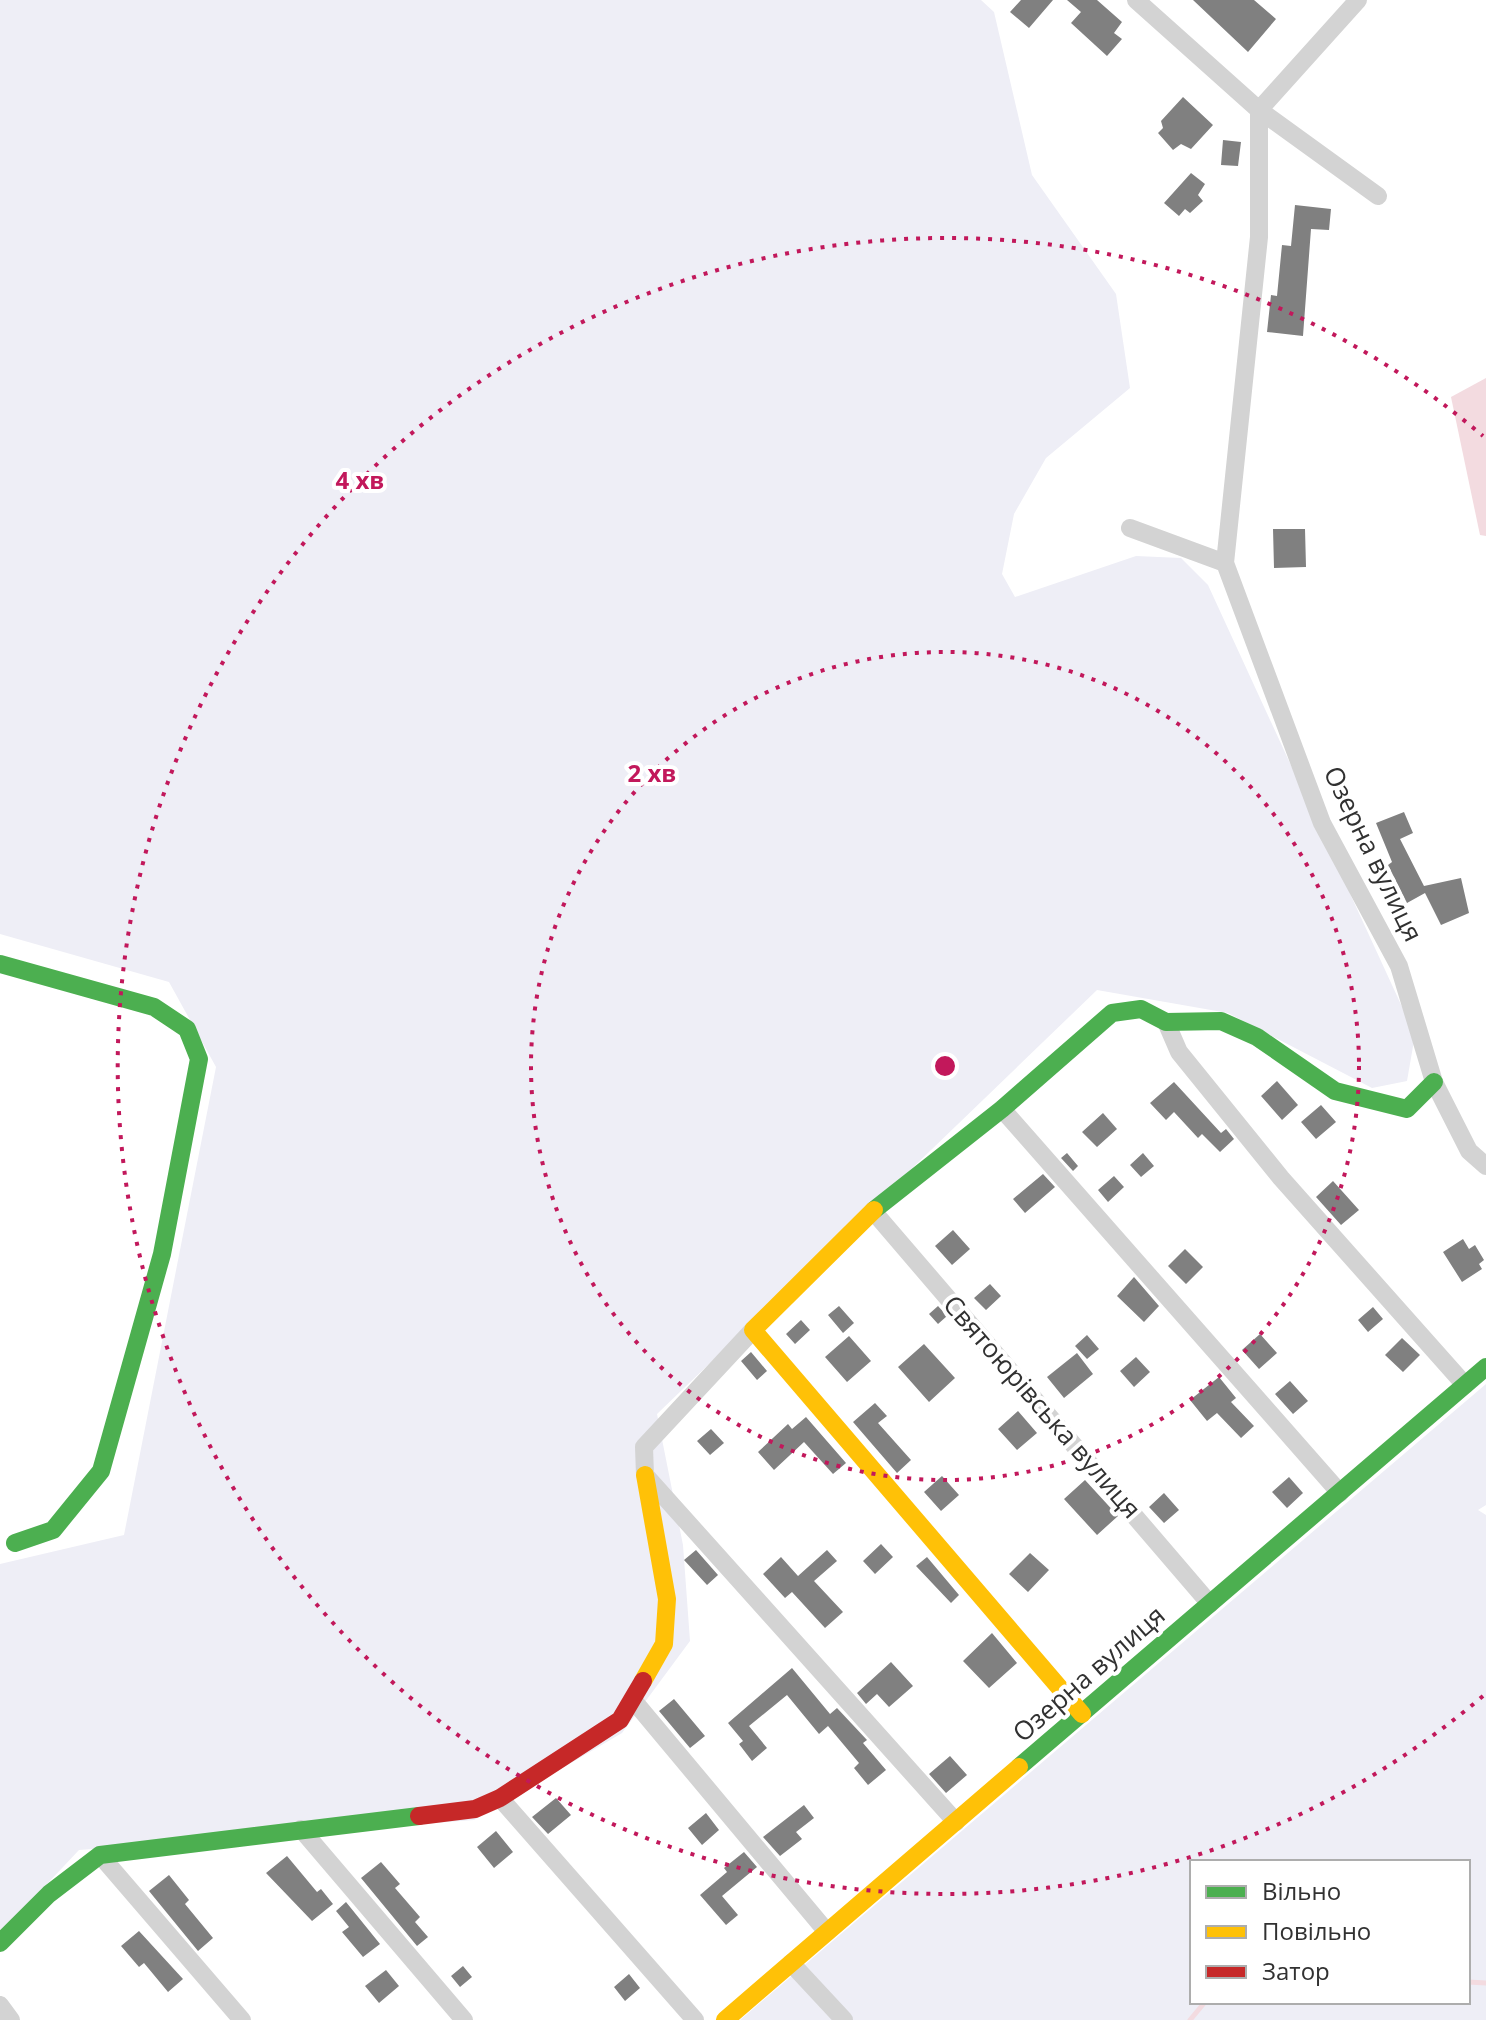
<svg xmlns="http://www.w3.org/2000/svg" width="1486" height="2020" font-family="'Open Sans',sans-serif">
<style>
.green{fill:#eeeef6;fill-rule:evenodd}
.water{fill:#f3dbe0}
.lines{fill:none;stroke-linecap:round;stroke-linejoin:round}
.stream{stroke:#f3dbe0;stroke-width:5}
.building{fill:#808080}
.street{stroke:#d3d3d3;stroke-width:18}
.fast{stroke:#4caf50;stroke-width:18}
.slow{stroke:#ffc107;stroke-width:18}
.jam{stroke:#c62828;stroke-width:18}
.ring{fill:none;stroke:#c2185b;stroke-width:4;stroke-dasharray:4 8}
.labels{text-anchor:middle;stroke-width:8;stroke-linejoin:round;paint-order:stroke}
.street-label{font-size:26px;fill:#313131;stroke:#fff}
.centre{fill:#c2185b;stroke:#fff;stroke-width:4}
.ring-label{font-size:24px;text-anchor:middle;font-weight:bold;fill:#c2185b;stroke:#fff;stroke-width:8;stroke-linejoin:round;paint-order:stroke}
</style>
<rect width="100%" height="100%" fill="#fff"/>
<path class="green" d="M0,0H981L994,12L1032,175L1116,294L1130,388L1046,458L1014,514L1002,574L1015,597L1136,556L1181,558L1208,585L1415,1035L1407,1081L1372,1088L1228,1013L1097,990L657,1414L683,1545L690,1641L622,1733L474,1820L79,1850L0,1934V1564L124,1535L216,1067L169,982L0,934Z
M1486,1384V1505L1478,1510L1486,1515V2020H740ZM1192,1862H1468V2002H1192Z"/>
<path class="water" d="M1486,378V536L1480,535L1451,397Z"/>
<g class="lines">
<path class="stream" d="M1468,1982L1486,1983
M1190,2020L1205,2002"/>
</g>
<path class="building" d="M1021,0H1053L1029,28L1010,12Z
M1067,0H1097L1122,22L1114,33L1122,39L1107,56L1071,23L1081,12Z
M1193,0H1254L1276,19L1248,52Z
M1183,97L1213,125L1191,149L1181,144L1173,150L1158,133L1163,128L1161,121Z
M1223,140L1241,142L1238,166L1221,165Z
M1191,173L1205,184L1198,195L1203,201L1190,213L1185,209L1179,216L1164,203Z
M1295,205L1331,209L1329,230L1311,229L1303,336L1267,332L1271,295L1277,296L1282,245L1291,246Z
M1273,529H1305L1306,567L1274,568Z
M1404,812L1413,833L1400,839L1424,886L1461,878L1469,913L1441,925L1425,893L1407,903L1388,865L1392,862L1376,823Z
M1277,1081L1298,1105L1282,1120L1261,1096Z
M1174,1082L1221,1133L1226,1129L1234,1139L1220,1152L1202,1134L1198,1138L1174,1112L1166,1120L1150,1103Z
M1321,1105L1336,1122L1316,1139L1301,1122Z
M1103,1113L1117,1129L1097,1147L1082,1132Z
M1067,1153L1078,1166L1073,1171L1061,1158Z
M1143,1153L1154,1166L1141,1177L1130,1165Z
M1043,1174L1055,1187L1025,1213L1013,1199Z
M1114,1176L1124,1187L1108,1202L1098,1190Z
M1333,1181L1359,1210L1341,1225L1316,1197Z
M953,1230L970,1249L952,1265L935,1246Z
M1463,1239L1469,1249L1475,1245L1484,1260L1479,1264L1482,1269L1462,1282L1443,1252Z
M1185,1249L1203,1267L1186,1284L1168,1266Z
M1134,1277L1159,1306L1144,1322L1117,1296Z
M990,1284L1001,1296L986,1310L974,1298Z
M839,1306L854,1323L843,1333L828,1315Z
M938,1306L947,1316L938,1324L929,1314Z
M1373,1307L1383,1319L1368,1332L1358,1320Z
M801,1320L810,1330L795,1344L786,1334Z
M1260,1334L1277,1353L1259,1369L1242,1350Z
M1087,1335L1099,1349L1087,1359L1075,1346Z
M849,1336L871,1361L847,1382L825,1357Z
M1402,1338L1420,1355L1403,1372L1385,1355Z
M924,1344L955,1378L929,1402L898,1367Z
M751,1352L767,1371L757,1380L741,1361Z
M1077,1353L1093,1374L1064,1398L1047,1377Z
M1136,1357L1150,1372L1134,1387L1120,1371Z
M1219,1377L1236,1398L1231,1402L1254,1426L1241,1438L1217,1413L1207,1421L1190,1400Z
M1290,1381L1308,1401L1293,1414L1275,1394Z
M875,1403L887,1416L878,1423L911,1460L897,1473L853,1422Z
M1018,1411L1037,1433L1017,1450L998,1429Z
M806,1417L846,1463L833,1474L804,1442L774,1470L758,1452L788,1424L792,1429Z
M711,1429L724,1443L710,1455L697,1441Z
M942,1476L959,1495L941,1511L924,1492Z
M1289,1477L1303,1493L1287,1508L1272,1492Z
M1085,1480L1118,1516L1097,1535L1064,1499Z
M1164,1493L1179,1510L1164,1523L1149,1507Z
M881,1544L893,1557L875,1574L863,1561Z
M696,1550L718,1575L707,1585L684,1560Z
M827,1550L837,1561L814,1581L843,1612L825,1628L792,1592L785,1598L763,1574L781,1557L798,1576Z
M1030,1553L1049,1570L1028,1592L1009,1574Z
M927,1557L959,1595L951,1603L916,1566Z
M992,1633L1017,1663L989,1688L963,1661Z
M891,1662L913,1686L889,1707L877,1694L866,1704L857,1693Z
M792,1668L830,1714L837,1708L867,1740L863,1743L886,1770L868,1785L854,1768L859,1763L828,1726L819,1734L787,1695L749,1726L767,1748L752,1761L739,1744L743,1741L728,1723Z
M674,1699L705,1736L690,1748L659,1711Z
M950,1756L967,1775L946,1793L929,1774Z
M556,1798L571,1815L548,1834L532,1817Z
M804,1805L814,1818L796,1832L802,1839L780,1856L763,1837Z
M706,1813L719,1830L702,1845L688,1828Z
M496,1831L513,1852L494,1868L477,1847Z
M744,1852L757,1867L722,1896L738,1915L726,1925L700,1895L727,1872L724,1868Z
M287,1856L317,1892L321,1889L333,1904L312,1921L266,1873Z
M381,1862L400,1884L395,1888L420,1917L415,1922L428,1937L417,1946L361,1878Z
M169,1875L189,1900L185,1904L213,1938L198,1951L149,1891Z
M346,1902L380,1944L363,1957L342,1932L349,1927L336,1911Z
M139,1931L183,1979L168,1992L144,1963L139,1967L121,1946Z
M463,1966L472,1977L460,1987L451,1976Z
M386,1970L399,1986L379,2003L365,1986Z
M629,1974L640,1988L625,2001L614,1987Z"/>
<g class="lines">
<path class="street" d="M1136,0L1259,110L1378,196
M1259,110L1358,0
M1130,528L1225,563L1322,823L1399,966L1434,1082L1469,1151L1486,1166
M1225,563L1259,237V110
M1166,1022L1179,1052L1281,1178L1465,1385
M1002,1109L1340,1493
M873,1211L1210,1604
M753,1330L644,1447L645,1475L956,1822
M633,1700L827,1932
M500,1798L695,2020
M301,1829L464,2020
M100,1855L242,2020
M791,1963L844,2020
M0,2005L11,2020"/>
<path class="fast" d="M0,964L154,1007L187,1029L199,1059L162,1254L101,1471L53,1530L15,1543
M874,1210L1002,1109L1112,1013L1141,1009L1166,1022L1221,1021L1257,1037L1335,1091L1407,1109L1434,1082
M1019,1767L1486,1367
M0,1943L49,1894L100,1855L419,1816"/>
<path class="slow" d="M874,1210L753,1330L1082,1714
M643,1681L664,1644L667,1599L645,1475
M725,2020L1019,1767"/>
<path class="jam" d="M419,1816L475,1809L500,1798L620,1720L643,1681"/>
</g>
<g class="ring">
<circle cx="945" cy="1066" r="414"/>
<path d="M1483 1696A828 828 0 1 1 1483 436"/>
</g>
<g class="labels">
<g class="street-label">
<text transform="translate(1373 854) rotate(64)" y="9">Озерна вулиця</text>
<text transform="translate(1042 1407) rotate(49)" y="9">Святоюрівська вулиця</text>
<text transform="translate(1089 1674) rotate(-41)" y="9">Озерна вулиця</text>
</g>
</g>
<circle cx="945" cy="1066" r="12" class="centre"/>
<g class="ring-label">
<text x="360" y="489">4 хв</text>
<text x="652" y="782">2 хв</text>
</g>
<rect x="1190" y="1860" width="280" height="144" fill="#ffffff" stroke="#adadad" stroke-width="2"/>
<rect x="1206" y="1886" width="40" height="12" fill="#4caf50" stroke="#adadad" stroke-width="2"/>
<text x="1262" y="1900" font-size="24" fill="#313131">Вільно</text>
<rect x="1206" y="1926" width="40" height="12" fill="#ffc107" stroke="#adadad" stroke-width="2"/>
<text x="1262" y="1940" font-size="24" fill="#313131">Повільно</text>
<rect x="1206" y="1966" width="40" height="12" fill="#c62828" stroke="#adadad" stroke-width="2"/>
<text x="1262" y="1980" font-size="24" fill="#313131">Затор</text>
</svg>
